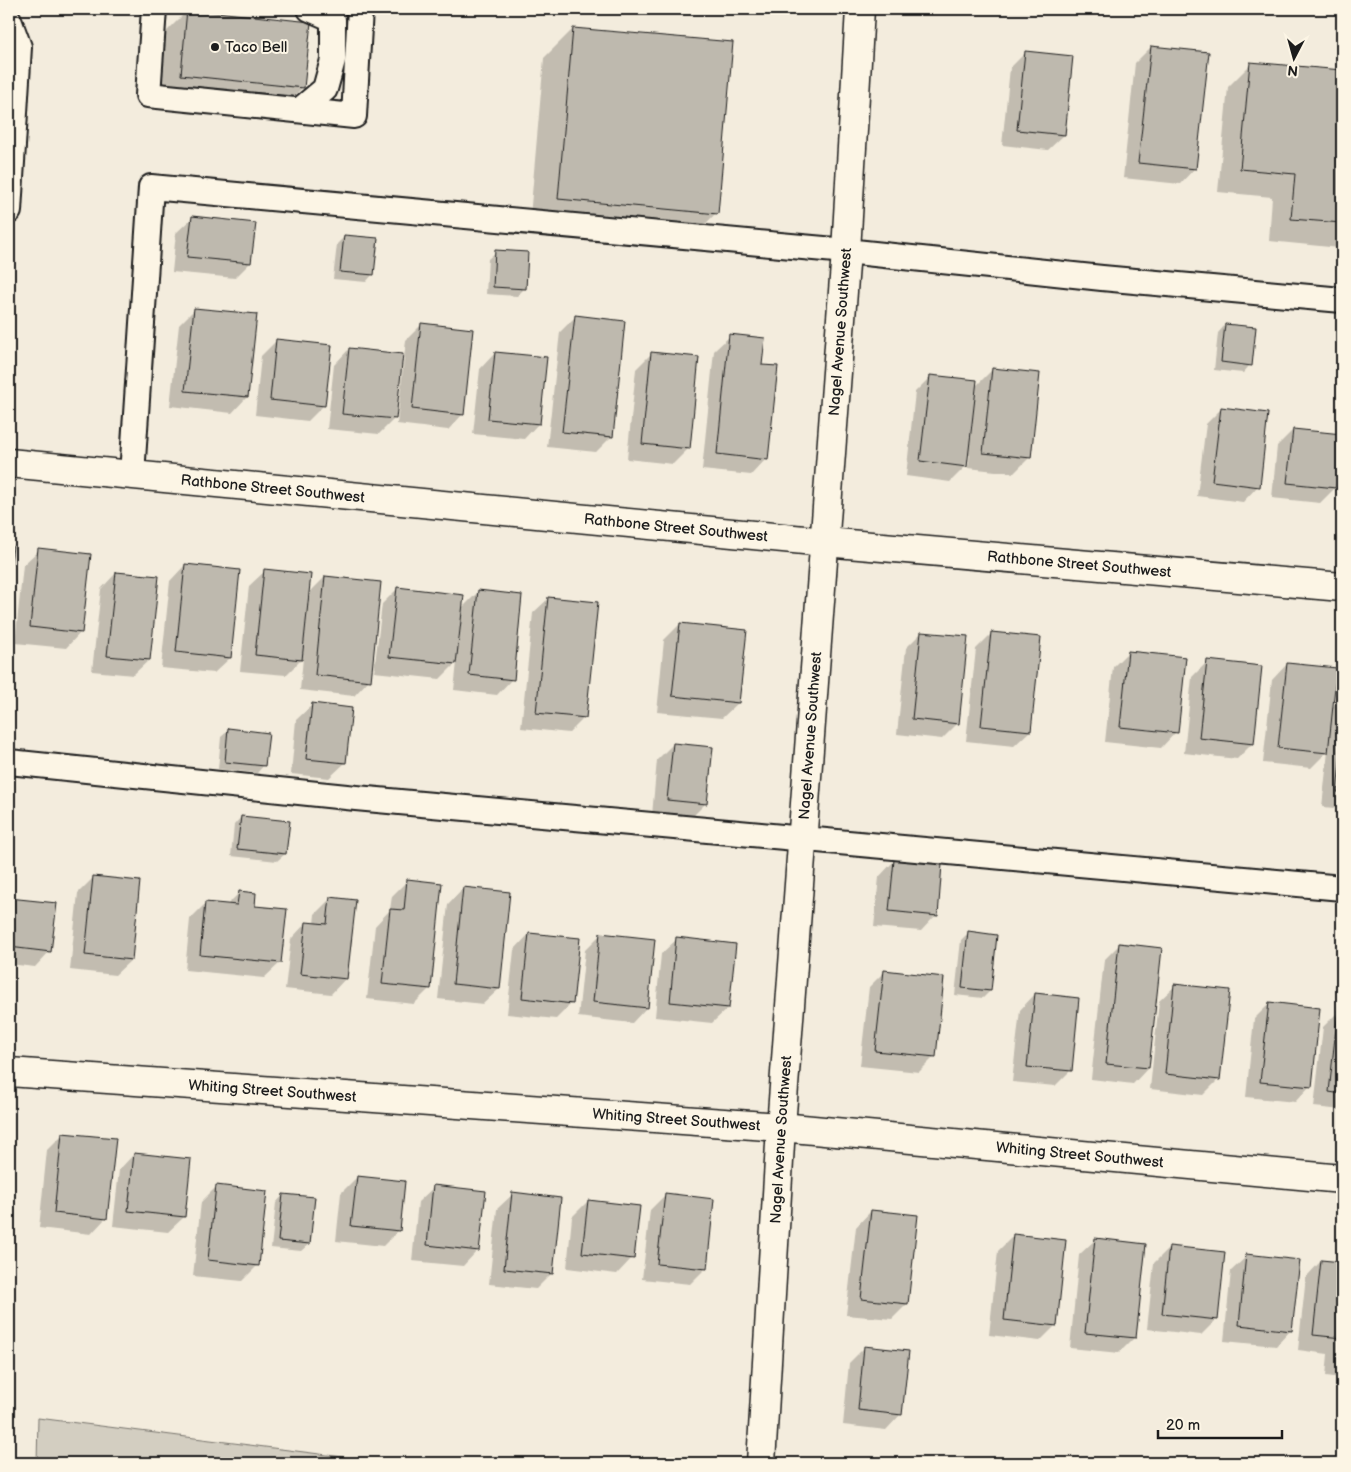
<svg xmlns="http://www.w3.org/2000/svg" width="1351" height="1472" font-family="'Balsamiq Sans',sans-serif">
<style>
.green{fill:#d3cec1;stroke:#78756e}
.shadow{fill:#0003}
.building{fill:#beb9ae;stroke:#1c1c1c}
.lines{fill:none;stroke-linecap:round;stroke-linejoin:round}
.lane-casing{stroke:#1c1c1c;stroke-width:28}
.street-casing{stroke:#1c1c1c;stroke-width:31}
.lane{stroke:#fcf5e5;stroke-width:24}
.street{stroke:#fcf5e5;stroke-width:28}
.poi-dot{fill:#1c1c1c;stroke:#fcf5e5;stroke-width:2}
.labels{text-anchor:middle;stroke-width:4;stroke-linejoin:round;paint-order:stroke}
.poi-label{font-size:15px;fill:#1c1c1c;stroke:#fcf5e5;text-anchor:start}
.street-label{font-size:15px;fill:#1c1c1c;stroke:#fcf5e5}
</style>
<rect width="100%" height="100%" fill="#f3ecdd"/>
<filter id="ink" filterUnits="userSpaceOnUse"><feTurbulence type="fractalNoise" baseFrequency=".02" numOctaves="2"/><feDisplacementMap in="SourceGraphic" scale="10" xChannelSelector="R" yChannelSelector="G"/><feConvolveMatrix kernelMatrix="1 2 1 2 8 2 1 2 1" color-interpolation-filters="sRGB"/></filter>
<g filter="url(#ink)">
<path class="green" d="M38,1418L390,1463H37Z"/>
<path class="shadow" d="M188,10L303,87L280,110L158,97L165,33Z
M573,29L716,213L687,243L529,228L544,58Z
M1151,47L1195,168L1180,184L1123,178L1135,63Z
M1026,52L1064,135L1048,150L1002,145L1010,68Z
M1251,64L1342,72V246L1340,248L1269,241L1272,197L1218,192L1228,87Z
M192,218L250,263L235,278L172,272L176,233Z
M345,236L373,274L366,282L333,279L337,244Z
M496,252L525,288L517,296L486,294L488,259Z
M195,309L247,397L232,413L170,406L179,325Z
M575,317L611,437L596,452L547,447L560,332Z
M421,325L463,414L448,430L397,424L406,340Z
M1225,325L1250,365L1243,373L1214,370L1218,333Z
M730,336L761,366L766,459L751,475L702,470L714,351Z
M277,340L324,405L308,421L255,415L261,356Z
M349,349L394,419L379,434L327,429L334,365Z
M495,353L539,423L524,439L473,434L480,369Z
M652,353L689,448L673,464L627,459L636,369Z
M993,369L1030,457L1014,473L968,468L970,455H967L966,466L950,482L906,476L915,392L930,377L975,387Z
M1221,409L1258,486L1243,502L1197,496L1206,424Z
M1293,430L1335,488L1320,503L1272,498L1277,446Z
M1342,490V511H1340Z
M39,550L81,632L66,648L15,643L23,565Z
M185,565L230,658L214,673L161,668L170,581Z
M265,571L308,594L325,577L369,680L354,696L300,690L303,658L286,675L240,671L249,586Z
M116,573L149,660L133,675L92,671L101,589Z
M397,589L461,609L478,592L512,679L497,695L454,690L457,662L440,679L374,672L382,604Z
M549,598L584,718L569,733L521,728L533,613Z
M680,624L738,703L722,718L657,712L664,640Z
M921,633L958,723L942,739L897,734L906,648Z
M992,633L1030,731L1014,746L966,741L976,649Z
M1128,652L1176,732L1161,748L1105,742L1113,667Z
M1207,662L1253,743L1237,759L1184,753L1192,677Z
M1287,664L1331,708L1342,697V801L1335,808L1322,807L1328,751L1311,768L1263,763L1272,680Z
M312,705L345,763L329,778L291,774L296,720Z
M229,730L264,765L257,773L218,769L221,737Z
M673,744L705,804L690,819L652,815L657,760Z
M241,817L285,854L277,861L231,856L234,825Z
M894,861L936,915L921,931L874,927L879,877Z
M94,877L131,960L115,975L70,970L78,893Z
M407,881L430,988L414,1004L367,999L375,926L390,910L392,896Z
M463,888L499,989L483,1004L438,999L448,904Z
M239,893L280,963L264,978L185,970L190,919L206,903L227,905Z
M331,898L346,978L331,994L285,989L291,939L306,923L314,924L315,914Z
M9,899L55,904L50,951L35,967L9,964Z
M968,933L990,991L983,998L955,995L961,940Z
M529,934L572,1003L556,1019L507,1014L514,950Z
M600,935L647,1007L632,1023L578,1017L585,950Z
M677,939L728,1008L712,1023L655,1017L661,954Z
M1119,945L1148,1068L1133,1084L1091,1079L1104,960Z
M884,972L935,1056L919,1072L860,1066L869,987Z
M1175,986L1219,1079L1203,1095L1150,1089L1159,1001Z
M1035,994L1070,1071L1055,1086L1012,1082L1020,1010Z
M1269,1004L1310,1086L1295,1102L1246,1097L1254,1019Z
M1338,1012H1342V1110L1314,1107L1323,1027Z
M63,1134L106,1218L91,1234L39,1228L47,1150Z
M134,1154L184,1217L168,1232L113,1226L119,1170Z
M357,1177L399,1230L383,1246L336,1241L341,1193Z
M216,1187L258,1265L242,1281L193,1276L201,1202Z
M434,1187L478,1250L463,1266L412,1261L418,1202Z
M513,1194L552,1273L536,1289L489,1284L497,1209Z
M283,1195L309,1244L301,1251L271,1248L276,1203Z
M665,1195L706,1268L690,1284L642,1279L650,1210Z
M588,1201L632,1258L617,1274L567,1268L572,1217Z
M871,1211L907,1304L892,1319L846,1315L856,1227Z
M1014,1235L1056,1325L1040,1341L989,1335L998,1251Z
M1095,1240L1135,1337L1119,1353L1070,1348L1079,1255Z
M1169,1248L1217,1319L1201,1335L1147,1329L1154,1263Z
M1247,1256L1291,1330L1276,1346L1224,1341L1231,1271Z
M1321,1261L1342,1264V1378L1326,1376L1328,1354L1298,1350L1306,1277Z
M865,1347L901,1414L886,1430L843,1425L849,1363Z"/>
<path class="building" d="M187,9L311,22L304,88L181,75Z
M573,28L733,42L718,214L558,199Z
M1151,46L1209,52L1196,169L1138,163Z
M1025,51L1073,56L1065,135L1017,130Z
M1250,62L1342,70V223L1291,219L1295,174L1240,169Z
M192,216L256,223L251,263L187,257Z
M344,235L378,238L374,275L340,272Z
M495,250L528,252L526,289L493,287Z
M194,308L257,314L248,397L185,391Z
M575,315L625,321L613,437L562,432Z
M421,323L473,329L464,415L412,409Z
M1225,324L1256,327L1252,366L1221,362Z
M729,334L765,338L762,365L778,366L768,460L717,454Z
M276,339L332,345L325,406L270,400Z
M349,348L403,354L396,419L342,414Z
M495,352L547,357L540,424L488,419Z
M651,352L699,357L690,449L642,444Z
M992,368L1040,373L1031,458L983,453Z
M930,375L977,380L967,467L920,461Z
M1221,407L1268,413L1260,487L1212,481Z
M1293,429L1342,434L1336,488L1287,483Z
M9,545L13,546L9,582Z
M38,548L91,554L82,633L30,627Z
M185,564L240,570L231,658L176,652Z
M264,569L311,574L302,660L255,655Z
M116,572L159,576L150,660L107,656Z
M325,576L381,582L371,681L315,675Z
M397,587L464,595L456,664L389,657Z
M478,590L522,595L514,680L469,675Z
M548,597L598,602L586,718L536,713Z
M680,623L747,630L739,703L672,696Z
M921,632L968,636L959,724L912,719Z
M991,632L1041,637L1031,731L981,726Z
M1128,651L1186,657L1178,733L1120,727Z
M1207,660L1262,666L1254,744L1199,738Z
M1287,663L1337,668L1328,753L1278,748Z
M312,703L352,708L346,763L306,759Z
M228,728L269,733L265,766L225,762Z
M1342,742V792H1337Z
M673,743L713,747L707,804L667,800Z
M241,816L290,821L286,854L237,849Z
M894,860L942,864L938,916L889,911Z
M93,876L140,881L132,960L85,955Z
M407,879L442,883L431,989L382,984L390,909L404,910Z
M463,887L510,892L500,989L453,984Z
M239,891L256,893L255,906L287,909L281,963L200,955L205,902L237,905Z
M330,897L356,900L347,979L300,974L306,922L327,924Z
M9,898L57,903L51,952L9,947Z
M968,931L997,935L991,991L962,988Z
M529,933L580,938L573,1004L522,998Z
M600,933L655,939L648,1008L593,1002Z
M676,937L736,944L729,1008L670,1002Z
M1119,943L1162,948L1149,1068L1106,1064Z
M884,970L944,977L936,1057L875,1051Z
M1174,984L1230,990L1220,1080L1165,1074Z
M1035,993L1079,998L1072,1071L1027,1067Z
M1269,1002L1320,1008L1312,1087L1260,1082Z
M1338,1010L1342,1011V1094L1329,1092Z
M62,1133L116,1138L107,1219L54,1213Z
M134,1153L191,1159L185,1217L128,1211Z
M357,1176L405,1181L400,1231L351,1226Z
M216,1185L267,1191L259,1266L208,1260Z
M433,1185L486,1191L479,1251L427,1245Z
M512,1192L561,1198L553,1274L504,1269Z
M665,1193L714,1199L707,1269L657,1264Z
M283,1194L315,1197L310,1244L278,1241Z
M588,1200L640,1206L634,1259L582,1253Z
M871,1210L918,1215L908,1304L861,1299Z
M1013,1234L1066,1240L1057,1326L1004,1320Z
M1095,1238L1146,1244L1136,1338L1085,1333Z
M1169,1246L1225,1252L1218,1320L1162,1314Z
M1246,1254L1300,1260L1292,1331L1239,1325Z
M1321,1260L1342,1262V1338L1313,1335Z
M864,1346L909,1351L902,1415L858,1410Z"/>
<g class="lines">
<defs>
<path id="lane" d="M154,9L148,95L354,116L360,9
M9,20L19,47L9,211
M300,110L325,89L333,60V19L310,9
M132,475L151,187L846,251L1102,278L1342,300
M9,762L356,798L1342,888"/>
<g id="street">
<path id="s1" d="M9,463L825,542L1342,587"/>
<path id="s2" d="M9,1072L781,1127L1342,1179"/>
<path id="s3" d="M761,1463L781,1127L846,251L860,9"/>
</g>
</defs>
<use href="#lane" class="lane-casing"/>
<use href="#street" class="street-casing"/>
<use href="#lane" class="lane"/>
<use href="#street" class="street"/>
</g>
</g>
<circle class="poi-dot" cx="215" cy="47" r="5"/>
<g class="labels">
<g class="poi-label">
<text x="225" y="52">Taco Bell</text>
</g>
<g class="street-label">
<text dy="5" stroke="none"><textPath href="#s3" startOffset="1134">Nagel Avenue Southwest</textPath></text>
<text dy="5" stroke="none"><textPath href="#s1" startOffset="265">Rathbone Street Southwest</textPath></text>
<text dy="5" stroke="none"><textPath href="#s1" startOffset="670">Rathbone Street Southwest</textPath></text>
<text dy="5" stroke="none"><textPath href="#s1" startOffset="1075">Rathbone Street Southwest</textPath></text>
<text dy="5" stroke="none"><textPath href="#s3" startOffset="729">Nagel Avenue Southwest</textPath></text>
<text dy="5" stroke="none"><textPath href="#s2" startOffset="264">Whiting Street Southwest</textPath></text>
<text dy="5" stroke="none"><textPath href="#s2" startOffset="669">Whiting Street Southwest</textPath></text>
<text dy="5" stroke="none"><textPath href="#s3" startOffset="324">Nagel Avenue Southwest</textPath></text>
<text dy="5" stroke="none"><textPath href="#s2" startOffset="1074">Whiting Street Southwest</textPath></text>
</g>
</g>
<rect width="1351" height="1472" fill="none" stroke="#fcf5e5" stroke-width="30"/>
<rect x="15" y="15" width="1321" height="1442" fill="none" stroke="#1c1c1c" stroke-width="2" filter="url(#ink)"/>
<g transform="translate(1294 58) rotate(186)" stroke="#fcf5e5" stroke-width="4" paint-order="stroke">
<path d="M0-4L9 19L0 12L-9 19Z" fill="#1c1c1c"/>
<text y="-8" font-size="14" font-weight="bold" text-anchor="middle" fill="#1c1c1c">N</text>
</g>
<path d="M1158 1430v8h124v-8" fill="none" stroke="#1c1c1c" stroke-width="2.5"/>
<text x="1166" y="1430" font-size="15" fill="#1c1c1c" stroke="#fcf5e5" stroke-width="4" paint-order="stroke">20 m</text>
</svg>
